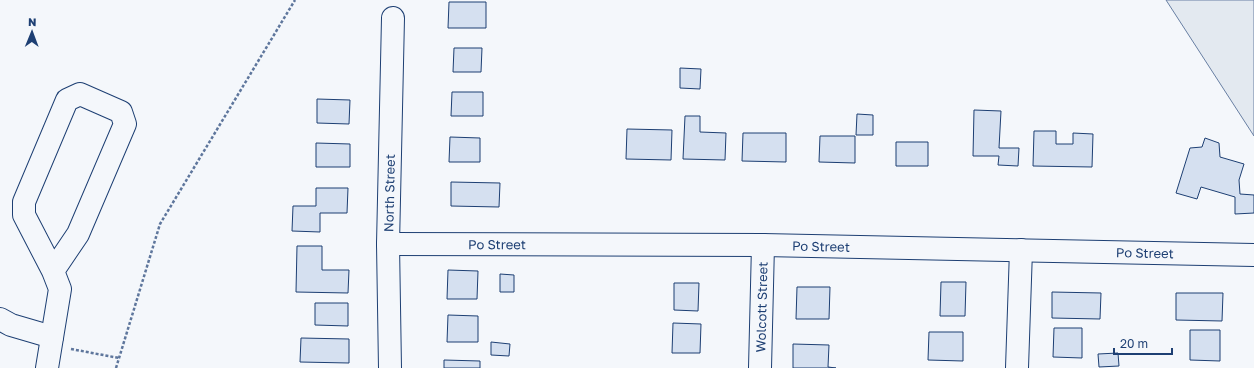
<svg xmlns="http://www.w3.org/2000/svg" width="1254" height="368" font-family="'Golos Text',sans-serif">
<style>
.green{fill:#e3e9f0;stroke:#687fa3}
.building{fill:#d5e0f0;stroke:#1d3f73}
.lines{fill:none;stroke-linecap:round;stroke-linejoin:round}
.minor-casing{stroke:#1d3f73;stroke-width:24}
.path{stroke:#5e769c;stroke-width:2.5;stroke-dasharray:3 2;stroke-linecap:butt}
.minor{stroke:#f4f7fb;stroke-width:22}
.labels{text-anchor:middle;stroke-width:3;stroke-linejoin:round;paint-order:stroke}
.street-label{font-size:13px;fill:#1d3f73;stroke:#f4f7fb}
</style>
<rect width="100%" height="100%" fill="#f4f7fb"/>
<path class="green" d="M1166,0H1254V136Z"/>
<path class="building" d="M449,2H486V28H448Z
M454,48H482L481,72H453Z
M680,68L701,69L700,89L680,88Z
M452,92H483V116H451Z
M317,99L350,100L349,124L317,123Z
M974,110L1001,111L999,148H1019L1018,166L998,165L999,156H973Z
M857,114L873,115V135H856Z
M685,116H700V132L726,133L725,160L683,159Z
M627,129L672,130L671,160L626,159Z
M1034,131H1056V144H1073V133L1093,134L1092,167L1033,166Z
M743,133H786V162L742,161Z
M820,136H855V163L819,162Z
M450,137L480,138V162H449Z
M1205,138L1219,143L1220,157L1244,164L1239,180L1240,194L1254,195V213L1235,214V197L1201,187L1197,199L1176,193L1190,148L1202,147Z
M896,142H928V166H896Z
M316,143L350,144V167H316Z
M451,182L500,183L499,207L451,206Z
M316,188H348L347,213H320V232L292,231L293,206H316Z
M297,246H322V270H349L348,293L296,292Z
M448,270L478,271L477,299H447Z
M500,274L514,275V292H500Z
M941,282H966L965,316H940Z
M674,283H699L698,311L674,310Z
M797,287H830L829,319H796Z
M1052,292L1101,293L1100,319L1052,318Z
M1176,293H1223L1222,321L1176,320Z
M315,303H348V326L315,325Z
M448,315L478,316V342H447Z
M673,323L701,324L700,353H672Z
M1054,328H1082V358L1053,357Z
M1190,330H1220V361L1190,360Z
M929,332H963V361L928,360Z
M301,338L349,339V363L300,362Z
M491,342L510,344L509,356L491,355Z
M793,344L829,345L828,367L836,368H793Z
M1118,353L1119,366L1099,367L1098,354Z
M444,360L480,361V368H444Z"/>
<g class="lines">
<defs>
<g id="minor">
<path id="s1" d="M388,244L763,245L1254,255"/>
<path d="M0,319L11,325L52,337"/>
<path d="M47,368L60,289L53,271L24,215V202L67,100L80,94L121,112L125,124L78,234L53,271"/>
<path id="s2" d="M390,368L388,244L393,18"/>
<path id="s3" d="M760,368L763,245"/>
<path d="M1017,368L1021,250"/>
</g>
</defs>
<use href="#minor" class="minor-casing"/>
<path class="path" d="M71,349L119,358
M116,368L160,224L295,0"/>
<use href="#minor" class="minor"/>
</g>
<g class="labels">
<g class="street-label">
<text dy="5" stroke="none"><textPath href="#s2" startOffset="175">North Street</textPath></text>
<text dy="5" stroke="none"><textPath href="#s1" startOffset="109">Po Street</textPath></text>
<text dy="5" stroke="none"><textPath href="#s1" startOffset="433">Po Street</textPath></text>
<text dy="5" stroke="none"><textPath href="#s1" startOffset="757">Po Street</textPath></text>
<text dy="5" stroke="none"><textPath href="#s3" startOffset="61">Wolcott Street</textPath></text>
</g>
</g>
<g transform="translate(32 32) rotate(1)" stroke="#f4f7fb" stroke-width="3" paint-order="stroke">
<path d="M0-3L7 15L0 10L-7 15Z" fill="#1d3f73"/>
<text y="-6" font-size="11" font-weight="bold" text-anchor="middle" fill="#1d3f73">N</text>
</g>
<path d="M1114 348v6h58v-6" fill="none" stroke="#1d3f73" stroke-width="2"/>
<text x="1120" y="348" font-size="12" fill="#1d3f73" stroke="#f4f7fb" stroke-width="3" paint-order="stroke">20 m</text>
</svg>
